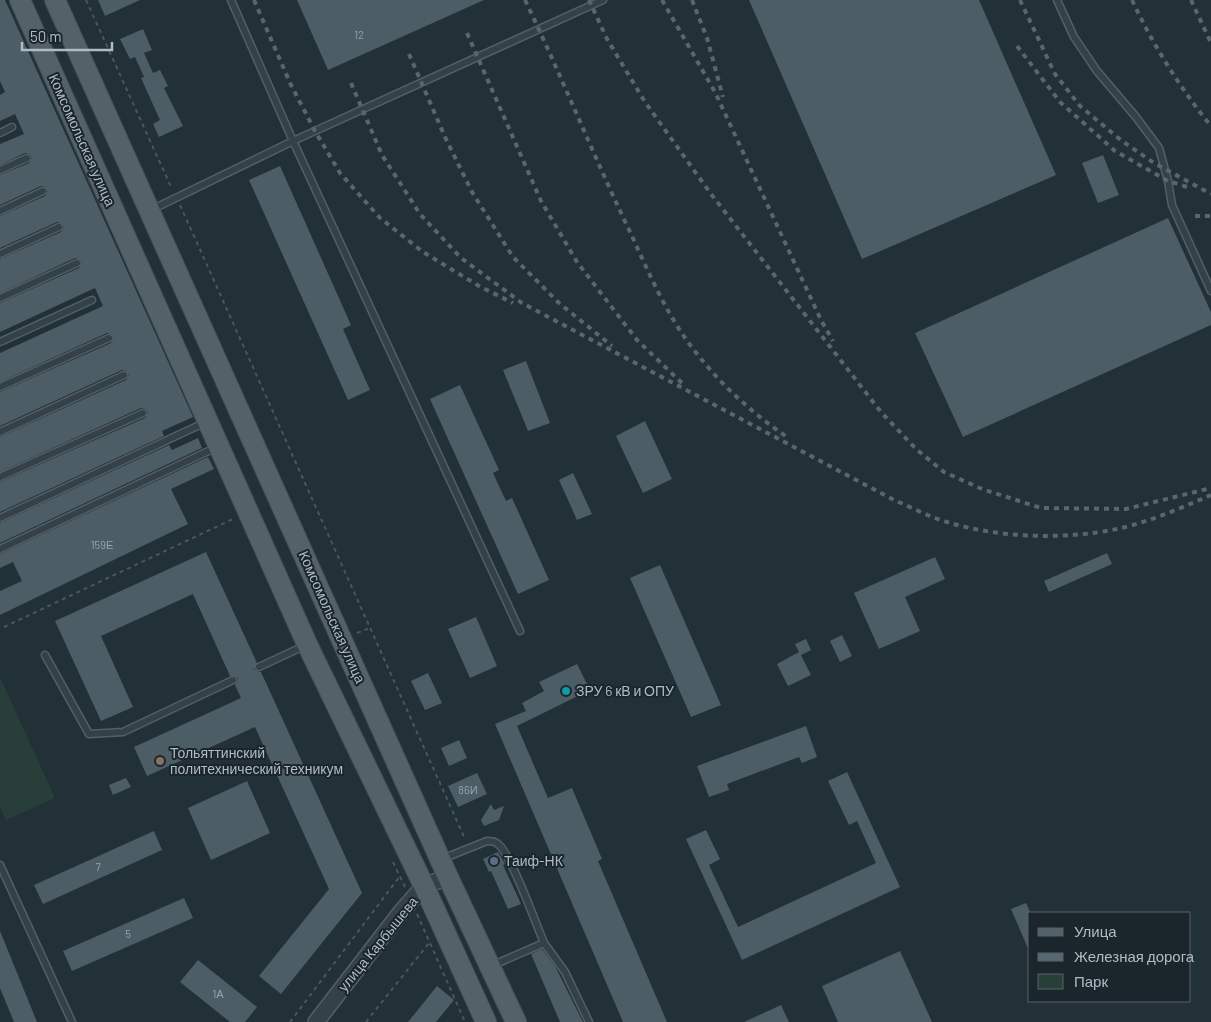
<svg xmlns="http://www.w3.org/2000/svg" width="1211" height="1022" font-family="Barlow,sans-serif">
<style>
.green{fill:#283e39}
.building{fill:#4d5d66}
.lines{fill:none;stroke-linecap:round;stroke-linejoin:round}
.service-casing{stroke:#535f66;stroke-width:9}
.tertiary-casing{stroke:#535f66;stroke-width:18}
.primary-casing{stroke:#424d54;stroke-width:22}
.path{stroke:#465a57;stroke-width:2;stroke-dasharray:4 4;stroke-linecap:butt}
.service{stroke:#354148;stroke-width:6}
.tertiary{stroke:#354148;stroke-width:15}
.primary{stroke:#536168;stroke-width:20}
.rail{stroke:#58666f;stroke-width:4;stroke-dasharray:5 5;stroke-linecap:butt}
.culture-dot{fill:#0f9aa8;stroke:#1b262c;stroke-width:2}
.education-dot{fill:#8d6e63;stroke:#1b262c;stroke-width:2}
.service-dot{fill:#5c6f8a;stroke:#1b262c;stroke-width:2}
.labels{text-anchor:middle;stroke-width:4;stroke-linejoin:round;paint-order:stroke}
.number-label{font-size:11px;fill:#97a4ac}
.street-label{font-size:14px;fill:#b0bcc4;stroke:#1b262c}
.poi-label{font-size:14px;fill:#b0bcc4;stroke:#1b262c;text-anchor:start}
</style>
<rect width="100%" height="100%" fill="#223037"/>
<path class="green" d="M0,677L55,798L6,820L0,807Z"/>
<path class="building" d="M0,0H5L193,417L162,431L164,436L0,512V482L145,418L148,413L146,409L141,408L0,472V437L126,380L129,375L126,371L122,370L0,426V392L111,343L114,338L111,334L107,333L0,382V353L103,306L95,288L0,332V303L79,268L82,263L79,259L75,258L0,293V259L61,232L64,227L61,223L57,222L0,248V216L45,196L48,191L45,187L41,186L0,205V175L29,163L32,158L30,154L25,153L0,165V144L24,134L15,114L0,121V95L5,92L0,81Z
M98,0H140L105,16Z
M297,0H484L328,70Z
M749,0H979L1056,175L862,259Z
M143,29L152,50L144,53L153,73L160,70L168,86L164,88L183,126L159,137L153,124L160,120L141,78L144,77L135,57L130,59L120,39Z
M1103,155L1119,195L1098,203L1082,163Z
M280,166L351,325L343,329L370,390L348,400L249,180Z
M1168,218L1211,312V325L963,437L915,333Z
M526,361L550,423L528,431L503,370Z
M460,385L499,470L493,473L506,501L512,498L549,580L518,594L430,399Z
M645,421L672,479L643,493L616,436Z
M198,438L202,448L0,543V523L169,445L172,450Z
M208,457L214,469L171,489L188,524L0,615V591L22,581L13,562L0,568V554Z
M573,473L592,514L577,520L559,480Z
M206,552L257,663L254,669L257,671L261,672L362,893L281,994L259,976L329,889L255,727L147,776L134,747L241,698L235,685L237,682L238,678L235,676H230L193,594L101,636L133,707L101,721L55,621Z
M1107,553L1112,564L1049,592L1044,581Z
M935,557L945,579L905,597L920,631L879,649L854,593Z
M660,565L721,705L691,717L630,578Z
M476,617L497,666L470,678L448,629Z
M842,635L852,656L840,662L830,641Z
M806,639L811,650L801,655L811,675L788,686L777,664L799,652L795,644Z
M577,664L590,690L517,726L548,798L572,788L602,859L598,861L667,1022H623L495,724L526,711L522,703L544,691L539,682Z
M428,673L442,703L425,710L411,681Z
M806,726L817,757L802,763L799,757L727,784L729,790L709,797L697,766Z
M459,740L467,758L449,766L441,748Z
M847,772L900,887L742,960L686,839L706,830L720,859L709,865L738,927L876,863L857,821L849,825L828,781Z
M477,773L487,794L458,807L448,786Z
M126,778L131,787L113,795L109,785Z
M247,781L270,833L211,860L188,808Z
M491,804L494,810L504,806L499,820L484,826L481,820Z
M154,831L162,850L43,904L34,885Z
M498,852L505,864L503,865L521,904L508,909L491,871L489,872L483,859Z
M184,898L193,918L72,971L63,951Z
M1026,903L1030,912V953L1011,909Z
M0,931L37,1022H14L0,988Z
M542,949L555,966L583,1022H560L531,954Z
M900,951L932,1022H838L822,986Z
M198,960L257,1007L245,1022H230L180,982Z
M437,986L454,1000L436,1022H408Z
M781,1005L789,1022H744Z"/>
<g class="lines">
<defs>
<path id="service" d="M231,0L293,141L520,631
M1057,0L1074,37L1097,71L1136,117L1159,148L1168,181L1172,205L1211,291
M0,133L12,127
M0,170L27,158
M151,210L293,141L603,0
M0,211L43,191
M0,254L59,227
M0,298L77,263
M0,342L92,300
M0,387L109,338
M0,432L124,375
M0,477L143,413
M0,518L206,422
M0,549L217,447
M45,655L89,734L123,732L233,680
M259,667L304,646
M442,859L487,841C491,841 495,841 498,844C511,854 536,924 544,943
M0,865L72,1022
M491,966L544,943L565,972L589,1022"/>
<path id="tertiary" d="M316,1022L401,912L424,886L448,877"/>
<path id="primary" d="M20,0L307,644L424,886L486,1022
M55,0L448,877L516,1022"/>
</defs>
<use href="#service" class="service-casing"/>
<use href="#tertiary" class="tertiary-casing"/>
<use href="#primary" class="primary-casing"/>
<path class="path" d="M86,0L172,189
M180,205L465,839
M4,627L233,519
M357,633L370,628
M393,862L405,887
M417,914L465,1022
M290,1022L400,876
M366,1022L429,943"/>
<use href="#service" class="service"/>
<use href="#tertiary" class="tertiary"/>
<use href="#primary" class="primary"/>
<path class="rail" d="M254,0L291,85L315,131L340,173L380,218L423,252L479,286L513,303
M525,0C562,77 594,157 631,234C649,273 667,316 694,350C720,384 752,413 787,437
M589,0L607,39L645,102L711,194L881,412L916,449L944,472L982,489L1041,508L1126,509L1211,488
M662,0L715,92L821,320L833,341
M692,0L707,38L723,97
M1020,0L1055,74L1080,106L1122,141L1154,163L1211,194
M1132,0C1153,45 1180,88 1211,126
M1191,0L1211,43
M467,33L541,201L577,262L637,340L684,385
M1017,46L1060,102L1115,151L1168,181L1187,187
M409,54L445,137L472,192L513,257L559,303L612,346
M351,83L382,155L420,214L461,258L522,303L894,500C911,507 929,517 947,522C999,538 1064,540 1117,529C1149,522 1181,508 1211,495
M1195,216H1211"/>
</g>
<circle class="culture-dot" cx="566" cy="691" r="5"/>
<circle class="education-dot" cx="160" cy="761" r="5"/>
<circle class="service-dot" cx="494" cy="861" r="5"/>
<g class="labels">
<g class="number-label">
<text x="359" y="39">12</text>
<text x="102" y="549">159Е</text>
<text x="468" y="794">86И</text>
<text x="98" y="871">7</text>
<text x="128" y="938">5</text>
<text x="218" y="998">1А</text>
</g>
<g class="street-label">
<text transform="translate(82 140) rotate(66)" y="5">Комсомольская улица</text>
<text transform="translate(332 617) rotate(66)" y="5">Комсомольская улица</text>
<text transform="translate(378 944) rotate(-51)" y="5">улица Карбышева</text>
</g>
<g class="poi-label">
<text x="576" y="696">ЗРУ 6 кВ и ОПУ</text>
<text x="170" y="758">Тольяттинский<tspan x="170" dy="16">политехнический техникум</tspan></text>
<text x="504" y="866">Таиф-НК</text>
</g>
</g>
<rect x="1028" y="912" width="162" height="90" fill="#1b262c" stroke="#576269"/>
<rect x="1038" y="928" width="25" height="8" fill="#536168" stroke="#576269"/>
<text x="1074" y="937" font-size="15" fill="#b0bcc4">Улица</text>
<rect x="1038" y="953" width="25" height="8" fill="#58666f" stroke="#576269"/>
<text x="1074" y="962" font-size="15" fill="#b0bcc4">Железная дорога</text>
<rect x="1038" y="974" width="25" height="15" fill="#283e39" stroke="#576269"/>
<text x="1074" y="987" font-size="15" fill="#b0bcc4">Парк</text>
<path d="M22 42v8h90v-8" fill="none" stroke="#b0bcc4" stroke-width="2.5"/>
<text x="30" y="42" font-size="15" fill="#b0bcc4" stroke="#1b262c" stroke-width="4" paint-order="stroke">50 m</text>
</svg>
